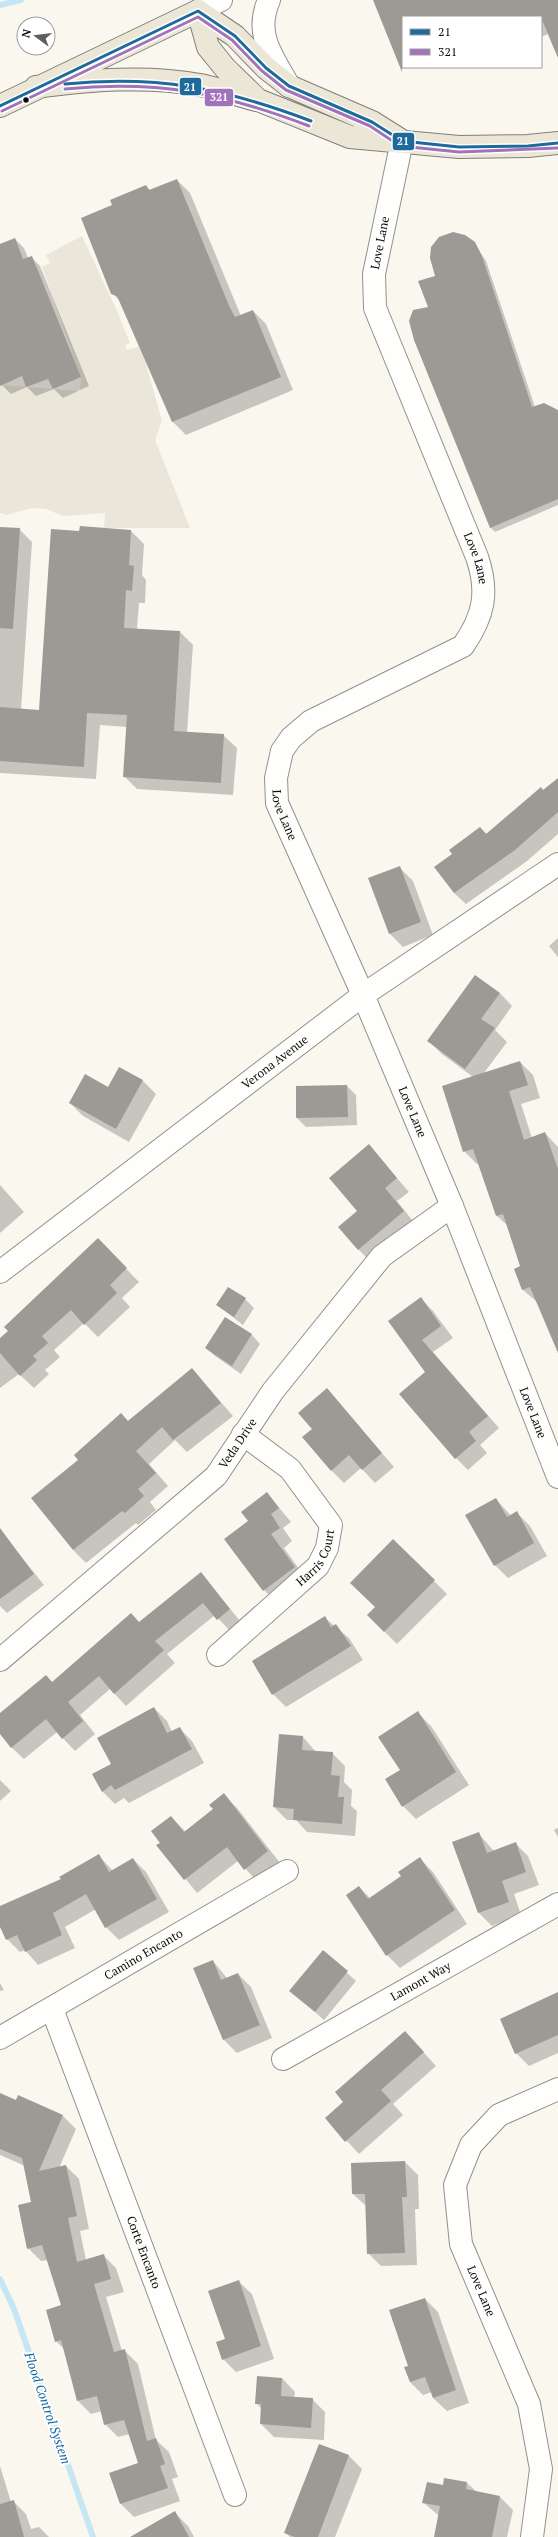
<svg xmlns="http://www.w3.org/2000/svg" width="558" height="2537" font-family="'PT Serif',serif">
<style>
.plaza{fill:#eae6da}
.shadow{fill:#0003}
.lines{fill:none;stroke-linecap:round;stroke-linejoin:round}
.stream{stroke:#c5e6f5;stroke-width:6}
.building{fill:#9c9a95}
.minor-casing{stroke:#93918e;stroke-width:24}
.major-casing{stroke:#807f7b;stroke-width:24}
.minor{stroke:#fefefd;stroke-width:22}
.major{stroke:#ece6d7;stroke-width:22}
.bus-1-casing{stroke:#fff;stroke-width:6}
.bus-2-casing{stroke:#fff;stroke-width:6}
.bus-1{stroke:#1e6b9b;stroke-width:3}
.bus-2{stroke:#a173ba;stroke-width:3}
.bus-dot{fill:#0b0b0b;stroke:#fff;stroke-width:1.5}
.labels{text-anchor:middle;stroke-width:4;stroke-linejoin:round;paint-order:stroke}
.street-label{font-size:12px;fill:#0b0b0b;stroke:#fff}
.water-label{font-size:13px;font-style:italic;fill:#14669e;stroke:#fff}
.line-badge{stroke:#fff;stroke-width:1.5}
.badge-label{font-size:11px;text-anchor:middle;font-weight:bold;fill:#fff}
</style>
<rect width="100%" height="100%" fill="#faf7ef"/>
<path class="plaza" d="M82,236L117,311L130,343L125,345L127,350L141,346L162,421L155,440L190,528H104L105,513L63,516L46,509L32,508L6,515L0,513V385L80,391L81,377L42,267L50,263L46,255Z"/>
<path class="shadow" d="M374,0H558V53L554,49L548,34L541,37V17H403V56L393,45Z
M177,180L190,193L241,316L253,311L266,324L293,390L186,435L173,422L121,302L112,293L113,205L146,186L151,191Z
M15,239L24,248L28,258L31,257L40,266L89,386L63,398L54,389L36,396L27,387L11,394L2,385L0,386V245Z
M474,243L486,261L535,407L558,412V505L495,532L491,528L415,340L429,308L436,276Z
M0,528L19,529L32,542L21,710L40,711L80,532L131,531L144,544L142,575L146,580L145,603H139L137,629L180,632L193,645L187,733L223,735L237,748L233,795L137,789L124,776L127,727L100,725L96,779L0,773Z
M558,779V834L527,861L466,904L454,893L453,854L480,828L487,834Z
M400,868L413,881L433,935L403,947L390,934L370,879Z
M558,938V957L549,946Z
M500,993L512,1006L495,1030L507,1042L484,1073L520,1062L533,1075L540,1098L521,1104L532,1138L545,1133L558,1147V1350L537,1302L523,1290L522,1267L508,1226L497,1216L479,1163L477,1164L464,1151L473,1077L442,1054L429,1041Z
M120,1068L143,1081L156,1094L129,1142L83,1116L70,1103L109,1088Z
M347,1086L356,1095L357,1125L306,1127L297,1118Z
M369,1146L409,1192L397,1201L416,1225L371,1262L358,1249V1212Z
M0,1185L24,1212L0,1233Z
M111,1253L139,1282L122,1298L130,1307L98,1337L84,1323L54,1350L60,1357L45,1370L49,1374L34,1388L19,1374L0,1388V1339Z
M245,1299L254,1308L243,1325L217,1305Z
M421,1299L433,1311L453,1338L433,1352L499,1428L480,1445L487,1453L468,1470L456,1458L426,1373L389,1321Z
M225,1318L252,1335L260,1344L241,1374L215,1356L206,1348Z
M192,1369L233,1416L187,1452L175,1440L149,1464L168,1486L150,1502L156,1510L138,1525L136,1523L86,1563L73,1550L80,1460Z
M327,1390L394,1467L375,1483L361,1468L344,1483L331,1470L313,1429Z
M267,1493L291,1522L283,1528L292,1541L284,1548L307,1580L277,1603L264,1590L249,1521Z
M496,1499L511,1516L517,1513L530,1526L547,1556L508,1578L495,1565Z
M8,1540L44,1585L7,1613L0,1606V1545Z
M393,1540L447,1594L397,1644L368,1615L376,1607Z
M201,1574L241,1622L230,1631L215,1615L167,1654L175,1663L126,1706L110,1689L80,1715L95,1734L75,1751L57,1732L24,1759L11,1747L0,1733V1714L53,1683L139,1623Z
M324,1617L349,1638L363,1660L286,1707L273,1694Z
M154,1708L167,1721L172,1732L179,1728L192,1741L204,1763L129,1803L124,1798L115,1804L102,1791L113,1764Z
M418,1713L431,1726L469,1785L416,1819L403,1806L401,1770Z
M303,1737L316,1752L332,1753L345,1766L344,1782L352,1790L351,1806L357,1811L355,1836L307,1832L296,1820H287L274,1807Z
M0,1780L11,1791L0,1801Z
M224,1795L237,1808L281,1864L258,1882L238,1861L197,1893L158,1845L162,1843L171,1817L186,1832L215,1810Z
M558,1828V1837L554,1830Z
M479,1834L494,1851L515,1843L528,1856L539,1885L514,1894L521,1915L492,1926L479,1913Z
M99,1856L113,1871L133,1859L146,1872L169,1912L119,1940L106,1927L96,1909L65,1927L75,1948L38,1965L25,1950L20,1952L7,1939L0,1924V1907L62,1880Z
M420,1859L433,1872L467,1924L400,1968L387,1955L359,1887L370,1898L402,1877Z
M323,1951L356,1981L324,2020L290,1990Z
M213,1961L227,1978L238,1974L251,1987L272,2038L237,2053L224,2040L195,1969Z
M0,1983L4,1990L0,1991Z
M558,1993V2053L529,2066L516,2053Z
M405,2032L436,2066L393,2104L403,2115L359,2154L326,2118L344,2102Z
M0,2094L17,2102L19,2097L63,2116L76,2129L59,2168L66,2166L79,2179L89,2229L80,2231L86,2260L103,2255L116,2268L124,2292L106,2297L122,2351H125L138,2364L156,2440L169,2452L178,2477L172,2479L180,2501L134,2517L121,2504L111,2473L139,2463L130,2434L118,2437L105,2424L102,2411L91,2414L78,2401L65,2350L56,2341L62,2306L48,2260L41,2261L28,2248L32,2203L25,2166L0,2155Z
M405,2162L418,2175L419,2209H415L417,2265L381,2266L368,2253L366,2206L353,2194Z
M238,2281L252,2294L274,2359L236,2372L223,2359Z
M425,2299L438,2312L469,2403L447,2411L433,2398L432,2392L423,2395L410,2382L406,2368L409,2366Z
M282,2378L295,2392L294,2398L312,2399L325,2412L324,2440L274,2437L261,2424L262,2409L256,2403Z
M319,2445L349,2456L362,2469L335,2537H290L285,2532Z
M0,2466L11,2502L13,2501L26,2514L31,2529L39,2527L49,2537H0Z
M445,2479L467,2483L477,2492L500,2497L513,2510L507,2537H435L439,2516L423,2502L443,2486Z
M175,2513L188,2526L194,2537H132Z"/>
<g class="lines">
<path class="stream" d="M0,5L21,0
M0,2279L14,2309L93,2537"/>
</g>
<path class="building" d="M373,0H558V58L541,17H403L402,72Z
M177,179L230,308L235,317L253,310L281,377L172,422L117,296L111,294L81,218L112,205L110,200L146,185L149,190Z
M453,232L465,235L475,242L482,256L532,407L544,403L558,410V499L490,528L414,340L409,321L413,310L428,307L418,281L435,276L430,258L431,247L439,237Z
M15,238L23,259L32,256L81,377L53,389L48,379L26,387L22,376L0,386V244Z
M80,526L131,530L129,565L134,566L132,591L126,590L124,628L180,631L174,731L224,734L221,783L123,777L127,715L87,713L84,767L0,761V707L39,710L51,529L79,531Z
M0,527L20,528L13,629L0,628Z
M558,778V812L515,850L454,893L434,867L452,854L449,850L480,827L486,834L541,787L543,790Z
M400,866L421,922L389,934L368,878Z
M475,975L500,993L481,1019L495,1028L465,1069L427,1041Z
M520,1061L528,1085L509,1091L524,1140L545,1132L558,1169V1353L530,1287L522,1290L514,1269L520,1266L503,1214L496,1216L473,1149L463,1152L442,1086Z
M119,1067L143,1080L116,1129L69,1103L85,1074L108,1087Z
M347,1085L348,1117L296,1118V1086Z
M369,1144L397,1178L385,1188L404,1211L358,1250L338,1227L357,1211L329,1178Z
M98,1238L127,1268L110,1285L117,1293L84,1325L71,1310L42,1336L48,1343L33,1356L37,1360L20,1376L0,1353V1338L8,1331L4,1327Z
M228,1287L246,1298L234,1317L216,1305Z
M421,1297L441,1326L422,1340L488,1416L469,1432L476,1441L455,1459L399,1394L425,1372L388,1321Z
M225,1317L252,1334L232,1366L205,1348Z
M192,1368L221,1403L173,1440L162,1427L136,1451L156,1473L138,1489L144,1496L125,1513L122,1511L73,1550L31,1498L78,1460L74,1455L121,1413L128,1421Z
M327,1388L382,1453L362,1470L349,1455L331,1471L302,1437L312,1429L298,1413Z
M267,1492L279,1508L271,1514L280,1528L271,1534L295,1567L263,1591L224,1539L248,1521L241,1512Z
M496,1498L507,1517L517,1511L534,1543L494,1566L465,1515Z
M0,1528L34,1574L0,1599Z
M393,1539L435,1580L384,1632L367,1615L375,1607L350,1583Z
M201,1572L230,1609L217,1620L203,1603L155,1641L164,1650L114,1694L99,1676L68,1702L83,1721L62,1739L46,1719L11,1748L0,1734V1713L46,1675L52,1682L131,1613L139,1622Z
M325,1616L331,1627L336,1624L351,1646L272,1695L252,1661Z
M154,1707L167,1733L180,1727L192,1749L115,1790L111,1785L102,1792L92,1774L111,1764L97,1738Z
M418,1711L456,1772L402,1807L385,1779L400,1770L378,1737Z
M279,1734L303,1736L302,1750L333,1752L331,1775L340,1776L338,1797H344L342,1824L293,1820L294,1809L273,1807Z
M224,1793L268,1851L244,1870L227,1847L184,1880L156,1845L160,1843L151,1831L171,1816L184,1832L213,1809L209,1805Z
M479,1832L487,1853L516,1842L526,1872L502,1881L509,1902L478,1913L452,1842Z
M99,1854L109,1872L133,1858L157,1899L105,1928L86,1894L53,1913L62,1935L25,1952L17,1935L6,1940L0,1927V1906L61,1879L59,1877Z
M420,1857L455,1910L386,1956L346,1895L359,1886L368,1899L401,1876L398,1872Z
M323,1950L348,1971L315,2012L289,1991Z
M213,1960L221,1980L238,1973L260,2025L223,2040L193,1968Z
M558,1992V2035L515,2054L500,2019Z
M405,2031L424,2052L381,2090L391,2101L345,2142L325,2118L343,2102L335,2092Z
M0,2093L16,2100L18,2095L63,2115L39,2171L66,2165L77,2216L68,2218L77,2262L104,2254L111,2279L94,2284L114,2352L125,2349L147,2441L156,2438L165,2464L160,2466L168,2488L120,2504L109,2473L138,2463L124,2420L104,2425L97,2396L77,2401L61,2340L55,2342L46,2310L61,2305L42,2245L27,2249L18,2205L31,2202L22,2158L0,2149Z
M405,2161L407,2197H402L405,2253L367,2254L365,2194H352L351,2163Z
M239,2280L261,2346L222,2360L216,2342L225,2339L208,2291Z
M425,2298L456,2390L433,2398L425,2377L410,2382L404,2367L408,2366L389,2310Z
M257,2376L282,2378L281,2396L313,2398L311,2428L260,2424L261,2404H255Z
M319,2444L349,2455L318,2537H295L284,2533Z
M444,2478L467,2482L466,2489L500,2496L492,2537H434L440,2506L422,2503L427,2482L443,2485Z
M14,2500L24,2537H0V2504Z
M175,2511L189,2537H130Z"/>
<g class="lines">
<defs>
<g id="minor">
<path d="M269,0C254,34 272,56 289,86"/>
<path d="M198,11L221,0"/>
<path id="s1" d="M402,141L374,274L375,308L477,557C489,592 484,616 463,646L311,721L291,738L282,751L276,778L277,803L363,995L452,1206L558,1477"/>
<path id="s2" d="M0,1272L363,995L558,864"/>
<path id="s3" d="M218,1655L318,1566L327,1548L331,1525L290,1469L243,1434"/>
<path id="s4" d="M0,1660L216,1476L273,1391L382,1256L452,1206"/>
<path id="s5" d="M52,2009L235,2495"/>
<path id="s6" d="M0,2038L287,1871"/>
<path id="s7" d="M283,2059L558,1904"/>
<path d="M532,2537L541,2469L529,2404L461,2244L455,2185L471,2145L499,2115L558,2089"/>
</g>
<path id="major" d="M198,11L208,47L225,68L258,100L350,137L459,147L528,146L558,143
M198,11L235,36L266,68L289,86L372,122L399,139
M36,87C91,80 146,75 200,85C219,89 238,95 256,100
M0,106L198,11"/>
</defs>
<use href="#minor" class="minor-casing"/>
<use href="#major" class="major-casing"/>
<use href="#minor" class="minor"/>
<use href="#major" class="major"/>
<defs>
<path id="bus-1" d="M65,84C158,75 224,88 311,121
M0,106L198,11L235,36L266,68L289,86L372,122L402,141L459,147L528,146L558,143"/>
<path id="bus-2" d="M65,89C158,80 223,93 309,126
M2,111L198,17L232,40L262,71L286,90L370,126L400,146L459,152L558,148"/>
</defs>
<use href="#bus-1" class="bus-1-casing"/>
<use href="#bus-2" class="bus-2-casing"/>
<use href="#bus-1" class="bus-1"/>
<use href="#bus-2" class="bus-2"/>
</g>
<circle class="bus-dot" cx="26" cy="100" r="3.5"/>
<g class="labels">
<g class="street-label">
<text transform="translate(380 243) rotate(-79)" y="4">Love Lane</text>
<text dy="4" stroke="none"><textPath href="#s1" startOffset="440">Love Lane</textPath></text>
<text dy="4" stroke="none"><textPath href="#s1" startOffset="811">Love Lane</textPath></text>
<text dy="4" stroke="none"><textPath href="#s2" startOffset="346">Verona Avenue</textPath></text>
<text dy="4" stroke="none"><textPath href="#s1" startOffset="1135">Love Lane</textPath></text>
<text dy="4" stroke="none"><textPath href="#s1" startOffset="1459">Love Lane</textPath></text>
<text dy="4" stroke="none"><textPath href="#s4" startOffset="323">Veda Drive</textPath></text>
<text dy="4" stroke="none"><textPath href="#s3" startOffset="140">Harris Court</textPath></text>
<text dy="4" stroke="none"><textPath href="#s6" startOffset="166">Camino Encanto</textPath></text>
<text dy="4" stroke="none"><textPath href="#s7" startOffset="158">Lamont Way</textPath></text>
<text dy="4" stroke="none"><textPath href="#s5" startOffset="260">Corte Encanto</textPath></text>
<text transform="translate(481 2291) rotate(67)" y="4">Love Lane</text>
</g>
<g class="water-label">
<text transform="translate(48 2408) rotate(71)" y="5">Flood Control System</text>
</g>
</g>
<g class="line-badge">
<rect x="179" y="77" width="23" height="19" rx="4" fill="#1e6b9b"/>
<rect x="204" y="88" width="30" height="19" rx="4" fill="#a173ba"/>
<rect x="392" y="132" width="23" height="19" rx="4" fill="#1e6b9b"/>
</g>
<g class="badge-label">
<text x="190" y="91">21</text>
<text x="219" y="101">321</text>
<text x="403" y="145">21</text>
</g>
<rect x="402" y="16" width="140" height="52" fill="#ffffff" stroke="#9d9d9d"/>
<rect x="410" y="29" width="20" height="6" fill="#1e6b9b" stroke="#9d9d9d"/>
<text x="438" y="36" font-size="12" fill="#0b0b0b">21</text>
<rect x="410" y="49" width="20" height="6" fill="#a173ba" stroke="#9d9d9d"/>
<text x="438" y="56" font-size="12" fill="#0b0b0b">321</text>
<g transform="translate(36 36) rotate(285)"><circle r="19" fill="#ffffff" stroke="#9d9d9d"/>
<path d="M0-3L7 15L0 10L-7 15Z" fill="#5f5e5b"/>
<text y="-6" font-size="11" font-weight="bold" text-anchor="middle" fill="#0b0b0b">N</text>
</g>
</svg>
